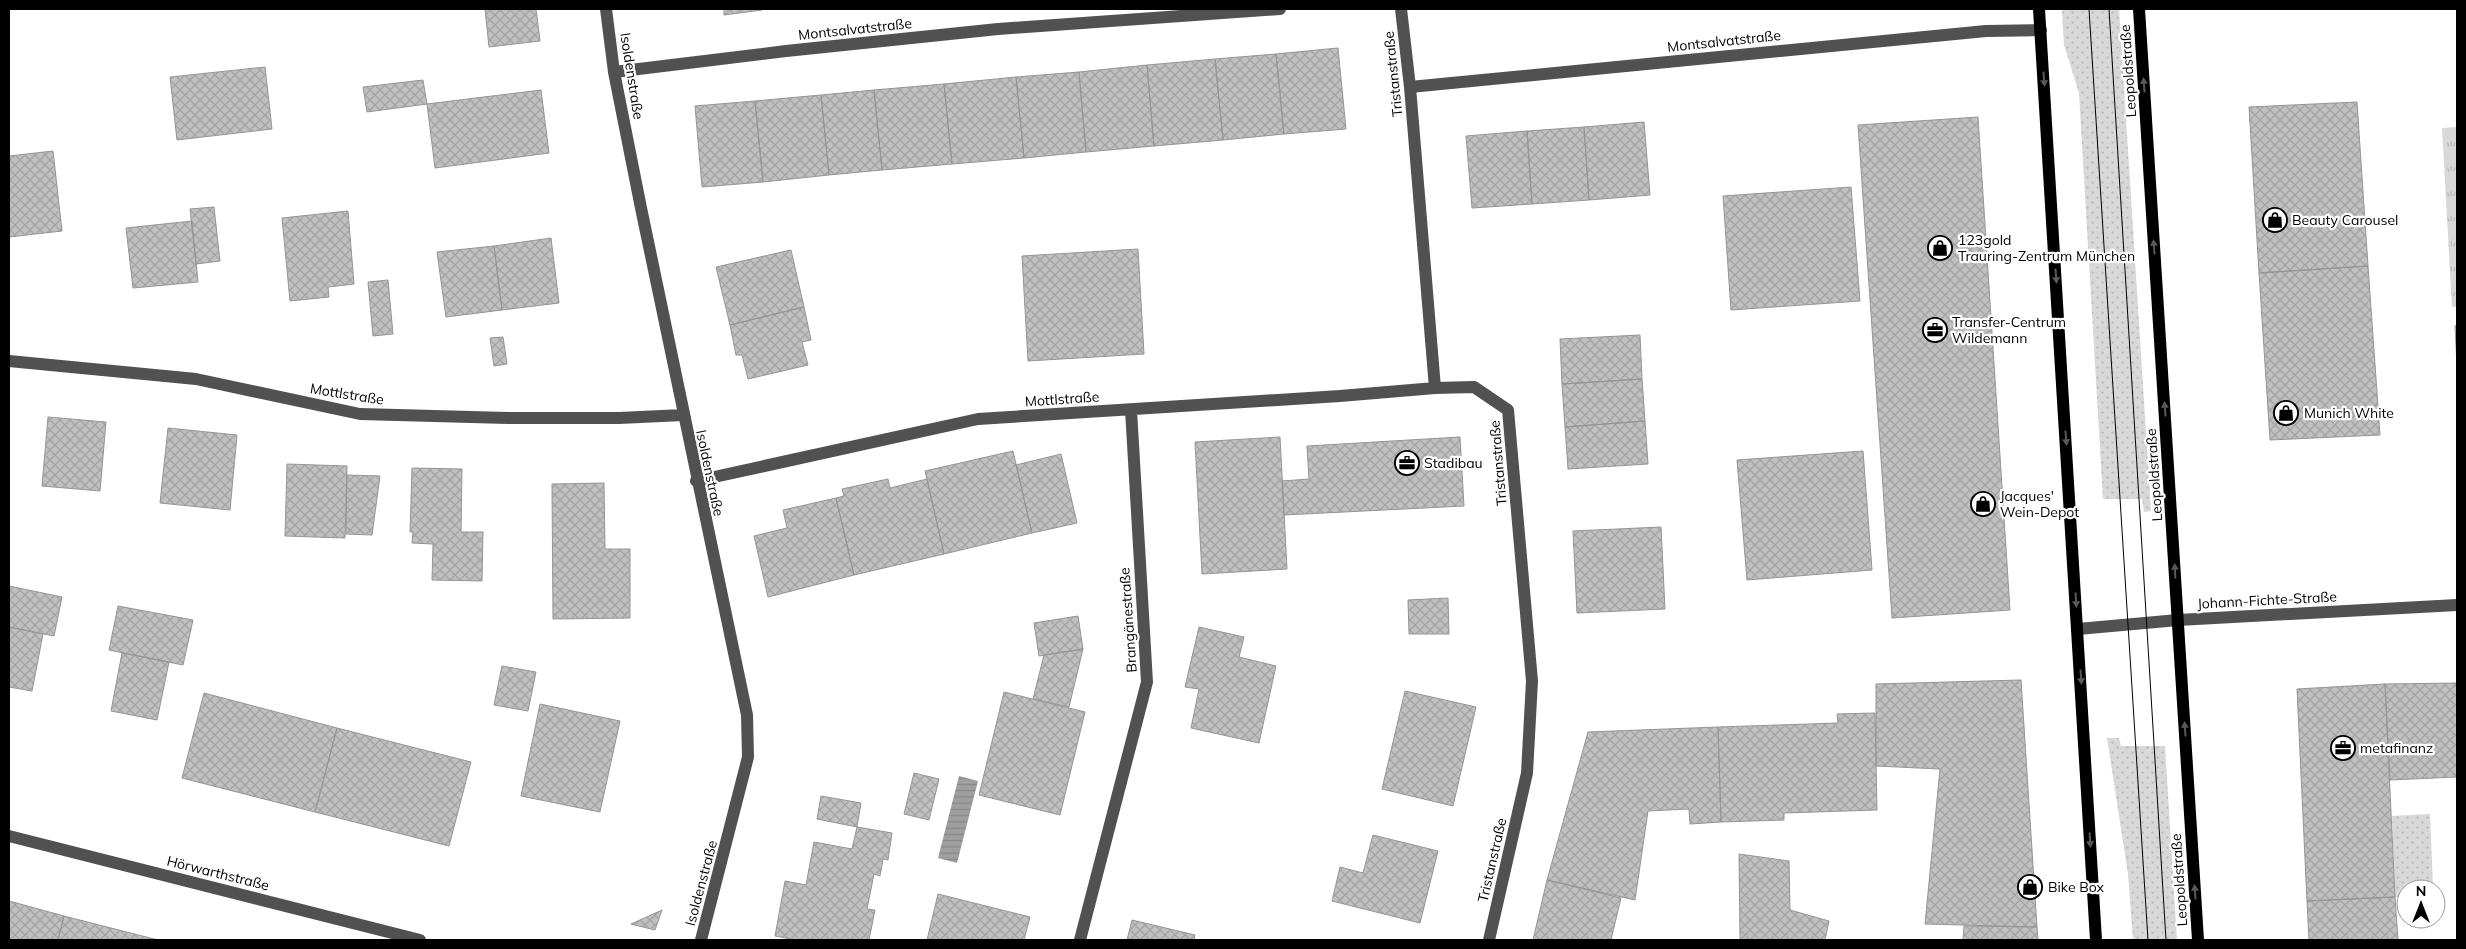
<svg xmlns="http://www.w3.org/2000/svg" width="2466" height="949" font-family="Mulish,sans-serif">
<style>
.grass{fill:url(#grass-dots)}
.park{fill:url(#park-tufts)}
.water{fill:url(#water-rules)}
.building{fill:url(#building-cross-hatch);stroke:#959595}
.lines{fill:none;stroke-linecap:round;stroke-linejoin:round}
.minor{stroke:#515151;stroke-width:12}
.major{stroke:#000;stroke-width:12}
.tram{stroke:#000;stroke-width:1}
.oneway{fill:#595959}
.labels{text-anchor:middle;stroke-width:4.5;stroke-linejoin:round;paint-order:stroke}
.street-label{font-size:14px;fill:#000;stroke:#fff}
.poi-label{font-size:14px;fill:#000;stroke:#fff;text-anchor:start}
</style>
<defs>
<pattern id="grass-dots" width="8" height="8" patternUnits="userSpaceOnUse" patternTransform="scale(1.25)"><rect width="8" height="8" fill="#d8d8d8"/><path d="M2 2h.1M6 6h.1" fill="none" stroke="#b8b8b8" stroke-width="1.8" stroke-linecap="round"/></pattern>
<pattern id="park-tufts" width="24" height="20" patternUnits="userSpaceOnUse" patternTransform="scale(1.25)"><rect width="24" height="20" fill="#d8d8d8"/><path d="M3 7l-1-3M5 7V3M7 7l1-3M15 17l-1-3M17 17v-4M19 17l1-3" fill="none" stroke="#b8b8b8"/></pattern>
<pattern id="water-rules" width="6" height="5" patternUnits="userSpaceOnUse" patternTransform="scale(1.25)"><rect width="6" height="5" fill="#9f9f9f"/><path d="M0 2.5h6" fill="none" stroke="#878787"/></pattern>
<pattern id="building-cross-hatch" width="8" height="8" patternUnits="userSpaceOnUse" patternTransform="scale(1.25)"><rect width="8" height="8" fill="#c0c0c0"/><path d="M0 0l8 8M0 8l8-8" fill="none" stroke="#a3a3a3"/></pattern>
</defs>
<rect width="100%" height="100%" fill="#fff"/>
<path class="grass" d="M2062,9H2119L2151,511L2144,512L2142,499H2103L2079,93L2064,45Z
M2107,738H2119L2121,746H2165L2177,940H2133L2128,874Z
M2430,814L2433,889H2406V897H2395L2392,816Z"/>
<path class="park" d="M2457,127V307H2452L2442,128Z"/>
<path class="water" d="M959,776L978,781L957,863L938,858Z"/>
<path class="building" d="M485,9H536L540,41L489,47Z
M724,9H761L762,10L724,15Z
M1338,48L1346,129L1284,134L1276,54Z
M1276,54L1284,134L1223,140L1215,59Z
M1215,59L1223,140L1154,146L1147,65Z
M1147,65L1154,146L1086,152L1079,72Z
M265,67L272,129L177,140L170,77Z
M1079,72L1086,152L1024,158L1016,77Z
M1016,77L1024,158L952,164L944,84Z
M423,80L427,104L367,112L363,87Z
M944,84L952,164L882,170L874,90Z
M541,90L549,153L435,168L427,104Z
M874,90L882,170L829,175L821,95Z
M821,95L829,175L763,182L755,101Z
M755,101L763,182L702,187L695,106Z
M2357,102L2368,266L2259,273L2249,107Z
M1978,117L2010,610L1892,618L1858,125Z
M1644,122L1650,195L1589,200L1584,127Z
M1584,127L1589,200L1532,204L1527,131Z
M1527,131L1532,204L1472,208L1466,136Z
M53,151L62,231L9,237V156Z
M1851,187L1860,301L1731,310L1723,196Z
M214,207L220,261L196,264L190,209Z
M348,211L354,284L328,287L329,297L290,301L282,218Z
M192,221L198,282L133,288L126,228Z
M551,238L559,303L502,310L494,246Z
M494,246L502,310L446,317L437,252Z
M1138,249L1144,354L1028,361L1022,256Z
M791,250L804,307L730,325L716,267Z
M2368,266L2380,435L2270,440L2259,273Z
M388,280L393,334L373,336L368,282Z
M804,307L811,340L802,342L808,365L748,379L742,355H736L730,325Z
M2457,325V366L2455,326Z
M1640,335L1642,379L1562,384L1560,339Z
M503,337L507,364L494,366L490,338Z
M1642,379L1645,421L1565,427L1562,384Z
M48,417L106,422L100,491L42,486Z
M1645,421L1648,464L1568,469L1565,427Z
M168,428L237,435L230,510L160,503Z
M1280,437L1287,569L1202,574L1195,442Z
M1460,437L1464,506L1284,515L1282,481L1309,479L1307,446Z
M1013,451L1032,533L944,554L925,471Z
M1863,451L1872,570L1747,580L1737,460Z
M1061,454L1077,523L1032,533L1016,465Z
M287,464L347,466L345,538L285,536Z
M412,468L462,469L461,532H483L482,581L432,580L433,544L412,543L413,532H410Z
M347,475L380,476L372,535L346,534Z
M888,479L890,488L927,479L944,554L854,575L836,498L844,496L842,489Z
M604,483L605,549H630V618L553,619L552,484Z
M836,498L854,575L768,597L754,536L787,528L783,510Z
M1661,527L1665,609L1577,613L1573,531Z
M9,586L62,597L54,636L9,627Z
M1448,598L1449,634H1409L1408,600Z
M118,606L193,620L183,665L109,650Z
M1078,616L1083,649L1039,656L1034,623Z
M9,627L43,634L32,691L9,687Z
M1199,627L1244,637L1239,657L1276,666L1259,743L1191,728L1199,689L1185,687Z
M1083,649L1069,707L1033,699L1044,655Z
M122,653L169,662L157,720L111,711Z
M502,666L536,672L528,711L494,705Z
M2021,680L2037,927L1925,924L1940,769L1876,766V684Z
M2457,683V777L2390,780L2385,684Z
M2385,684L2395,897L2307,901L2297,689Z
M1405,691L1476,707L1453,806L1382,789Z
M1004,692L1085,712L1060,815L979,795Z
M204,693L337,728L315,812L182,778Z
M540,704L620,721L600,812L521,796Z
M1875,713L1877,810L1784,813V820L1721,822L1718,727L1838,723L1837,714Z
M1718,727L1721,822L1690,824L1689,809L1648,811L1635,900L1547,880L1588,732Z
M337,728L471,762L449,846L315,812Z
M914,773L939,779L929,820L904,814Z
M821,796L861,803L857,827L817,819Z
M857,827L892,833L888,860L883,859L880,876L874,874L867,909L875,910L869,940H796L775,936L785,881L806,885L814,842L852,849Z
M1373,835L1438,851L1420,923L1332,901L1340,867L1363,873Z
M1739,854L1789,861L1790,910L1829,921L1825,940H1740Z
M1547,880L1621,898L1611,940H1533Z
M938,894L1030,917L1024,940H927Z
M2395,897L2398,940H2309L2307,901Z
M9,901L64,916L58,940H9Z
M662,910L655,930L631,924Z
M64,916L158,940H58Z
M1132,920L1195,935L1194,940H1127Z
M1964,926L2037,927L2038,940H1963Z"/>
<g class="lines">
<path class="minor" d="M606,9L614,72L641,208L747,715L748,757L701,940
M1401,9L1410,87L1435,388L1474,387L1508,410L1532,681L1527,773L1489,940
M614,72L786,51L998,29L1280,9
M1410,87L1986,31L2041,30
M9,361L196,379L360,414L508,418H619L683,415
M696,481L978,419L1340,396L1435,388
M2078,629L2178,620L2457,605
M9,836L420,940
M1080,940L1147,682L1131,410"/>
<path class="major" d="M2039,9L2096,940
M2139,9L2198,940"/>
<path class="tram" d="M2089,9L2148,940
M2109,9L2166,940"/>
</g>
<defs><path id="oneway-solid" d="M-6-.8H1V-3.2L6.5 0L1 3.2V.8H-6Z" transform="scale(1.25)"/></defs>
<g class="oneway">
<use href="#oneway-solid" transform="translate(2044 79) rotate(86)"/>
<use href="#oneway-solid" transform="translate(2144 85) rotate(-94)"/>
<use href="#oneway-solid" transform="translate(2154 247) rotate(-94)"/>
<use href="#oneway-solid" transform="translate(2056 276) rotate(86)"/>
<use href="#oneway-solid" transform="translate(2165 409) rotate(-94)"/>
<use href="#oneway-solid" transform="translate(2066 438) rotate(86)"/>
<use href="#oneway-solid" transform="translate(2175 571) rotate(-93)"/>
<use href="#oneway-solid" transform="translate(2076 600) rotate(87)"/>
<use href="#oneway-solid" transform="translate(2081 677) rotate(86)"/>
<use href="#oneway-solid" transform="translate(2185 729) rotate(-94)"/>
<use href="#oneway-solid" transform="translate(2090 840) rotate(87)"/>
<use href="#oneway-solid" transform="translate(2195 892) rotate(-94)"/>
</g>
<defs>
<symbol id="shop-ring" viewBox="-11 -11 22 22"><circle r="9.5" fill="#fff" stroke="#000" stroke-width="1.5"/><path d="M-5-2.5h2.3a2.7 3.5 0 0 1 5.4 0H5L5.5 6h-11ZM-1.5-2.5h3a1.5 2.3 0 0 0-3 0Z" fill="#000"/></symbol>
<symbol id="office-ring" viewBox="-11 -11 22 22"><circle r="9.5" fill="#fff" stroke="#000" stroke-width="1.5"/><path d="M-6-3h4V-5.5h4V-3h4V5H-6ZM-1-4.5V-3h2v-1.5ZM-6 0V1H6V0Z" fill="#000"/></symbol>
</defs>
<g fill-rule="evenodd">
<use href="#shop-ring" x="2261" y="206" width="28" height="28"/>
<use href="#shop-ring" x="1926" y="234" width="28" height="28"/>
<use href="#office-ring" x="1921" y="316" width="28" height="28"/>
<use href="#shop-ring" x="2272" y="399" width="28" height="28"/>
<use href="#office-ring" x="1393" y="449" width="28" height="28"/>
<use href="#shop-ring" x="1969" y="490" width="28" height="28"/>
<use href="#office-ring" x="2329" y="734" width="28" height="28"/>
<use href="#shop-ring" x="2016" y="873" width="28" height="28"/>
</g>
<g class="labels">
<g class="street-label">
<text transform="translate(855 29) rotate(-6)" y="5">Montsalvatstraße</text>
<text transform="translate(1724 41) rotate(-6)" y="5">Montsalvatstraße</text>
<text transform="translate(2128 71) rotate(-94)" y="5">Leopoldstraße</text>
<text transform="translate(1393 74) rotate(-96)" y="5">Tristanstraße</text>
<text transform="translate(632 76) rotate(81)" y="5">Isoldenstraße</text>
<text transform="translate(347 394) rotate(9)" y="5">Mottlstraße</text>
<text transform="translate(1062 399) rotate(-4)" y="5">Mottlstraße</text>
<text transform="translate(1498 463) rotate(-95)" y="5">Tristanstraße</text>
<text transform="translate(710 473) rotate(78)" y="5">Isoldenstraße</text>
<text transform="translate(2154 475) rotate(-94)" y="5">Leopoldstraße</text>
<text transform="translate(2267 600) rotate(-3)" y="5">Johann-Fichte-Straße</text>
<text transform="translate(1128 620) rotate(-94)" y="5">Brangänestraße</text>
<text transform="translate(1492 860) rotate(-77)" y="5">Tristanstraße</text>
<text transform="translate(218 873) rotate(14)" y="5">Hörwarthstraße</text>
<text transform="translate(2179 880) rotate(-94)" y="5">Leopoldstraße</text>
<text transform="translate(701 883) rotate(-75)" y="5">Isoldenstraße</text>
</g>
<g class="poi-label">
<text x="2292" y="225">Beauty Carousel</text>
<text x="1958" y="245">123gold<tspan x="1958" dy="16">Trauring-Zentrum München</tspan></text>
<text x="1952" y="327">Transfer-Centrum<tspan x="1952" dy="16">Wildemann</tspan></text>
<text x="2304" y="418">Munich White</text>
<text x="1424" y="468">Stadibau</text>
<text x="2000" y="501">Jacques'<tspan x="2000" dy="16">Wein-Depot</tspan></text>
<text x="2360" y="753">metafinanz</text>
<text x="2048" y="892">Bike Box</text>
</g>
</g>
<rect width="2466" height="949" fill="none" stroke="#000000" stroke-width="20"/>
<g transform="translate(2421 904)"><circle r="24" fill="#ffffff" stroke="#999999"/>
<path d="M0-4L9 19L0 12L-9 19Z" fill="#000000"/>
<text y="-8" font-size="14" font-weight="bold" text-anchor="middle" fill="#000000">N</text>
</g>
</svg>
